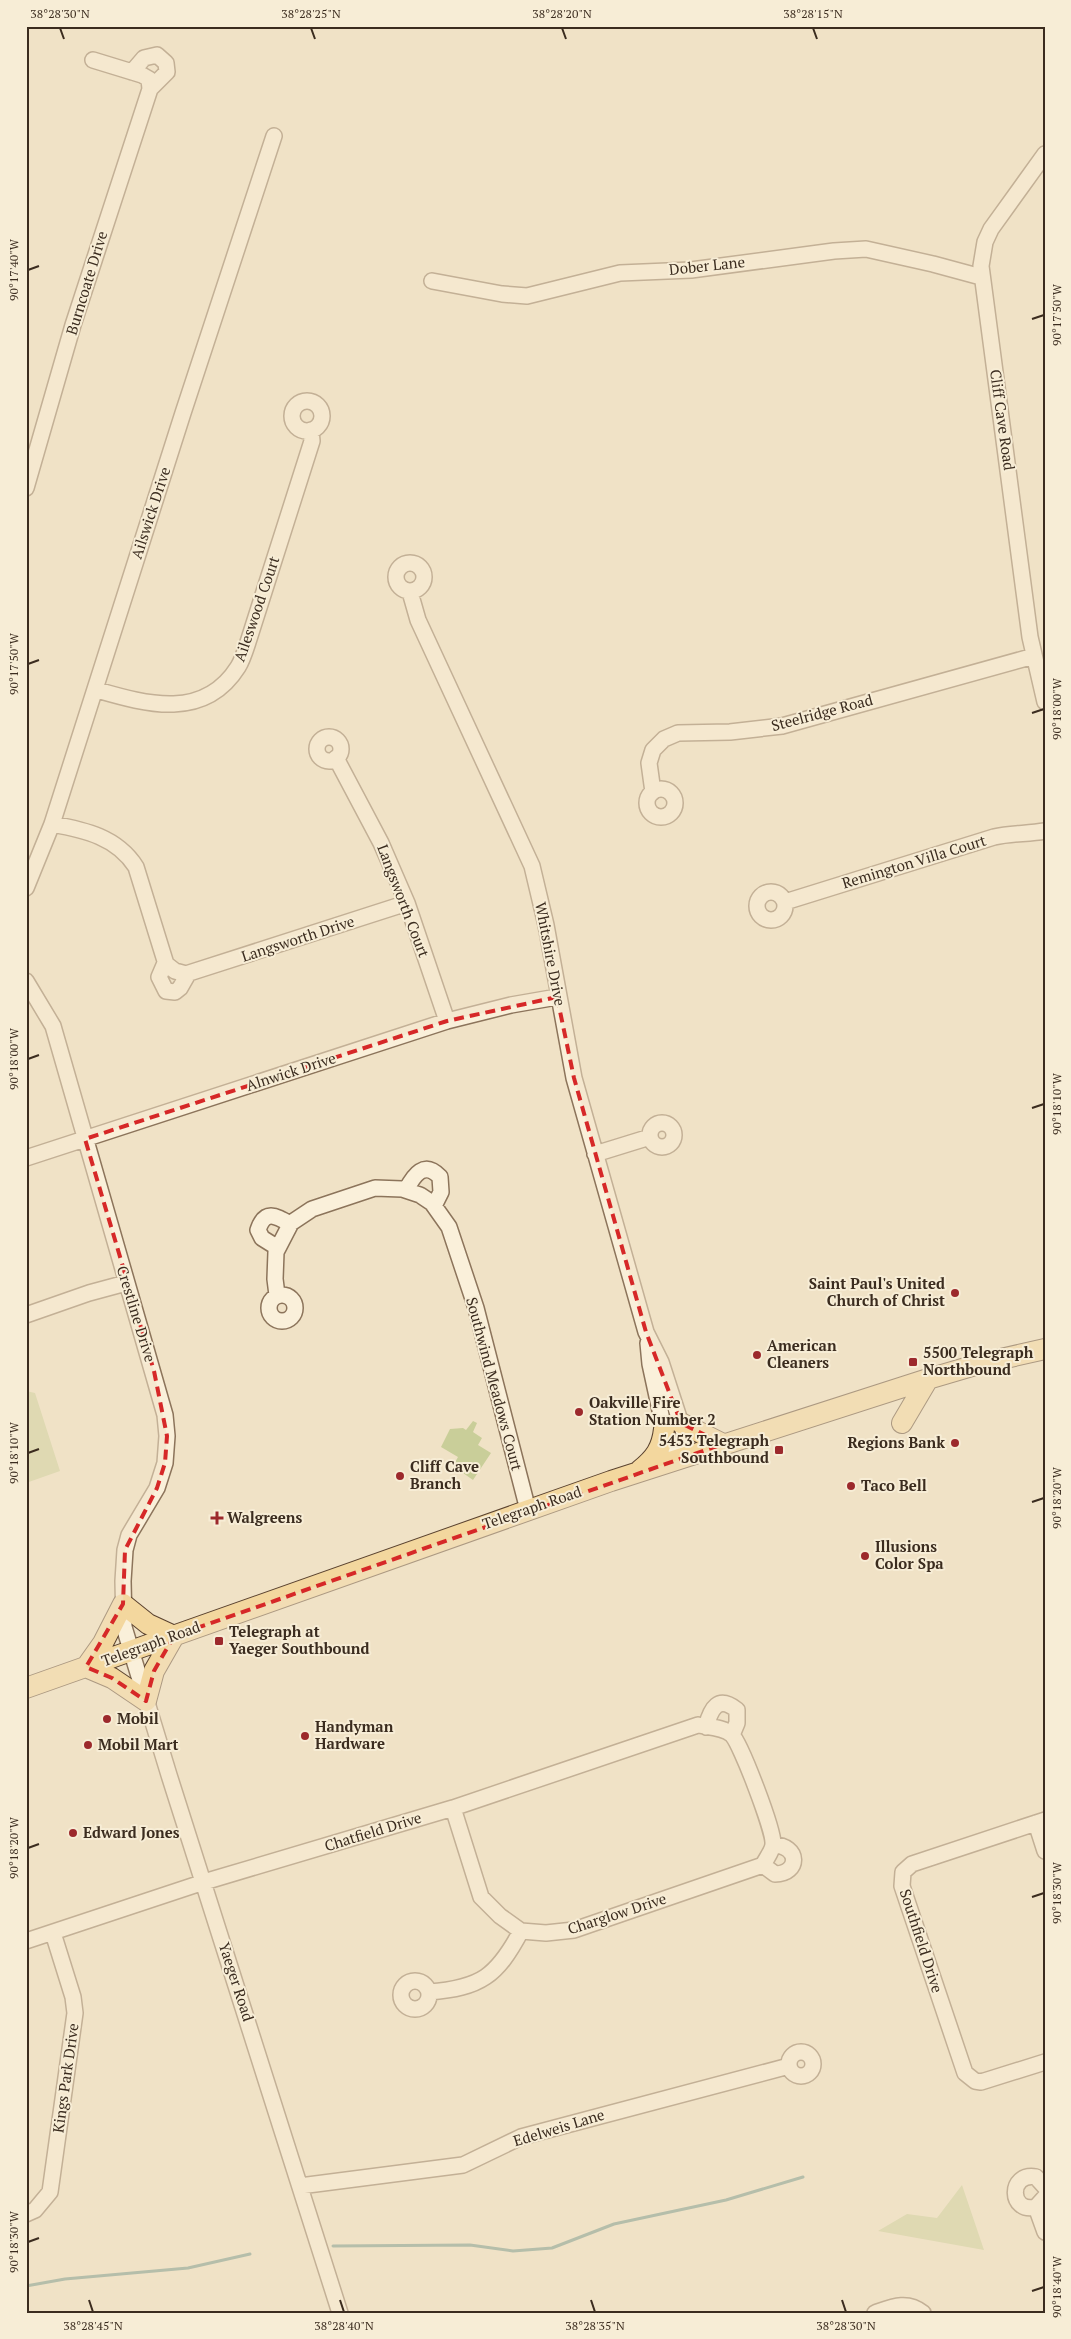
<svg xmlns="http://www.w3.org/2000/svg" width="1071" height="2339" font-family="'PT Serif',serif">
<style>
.green{fill:#c9ce99}
.lines{fill:none;stroke-linecap:round;stroke-linejoin:round}
.stream{stroke:#6d9288;stroke-width:3}
.minor-casing{stroke:#8c745b;stroke-width:18}
.major-casing{stroke:#5a422f;stroke-width:22}
.minor{stroke:#faf0da;stroke-width:15}
.major{stroke:#f3d79e;stroke-width:20}
.marked{fill:none;stroke:#d62828;stroke-width:4;stroke-dasharray:10 6;stroke-linejoin:round}
.ticks{fill:none;stroke:#3b2c1f;stroke-width:2}
.poi-dot{fill:#9c292c;stroke:#f7edd6;stroke-width:2}
.labels{text-anchor:middle;stroke-width:4;stroke-linejoin:round;paint-order:stroke}
.street-label{font-size:15px;fill:#3b2c1f;stroke:#f7edd6}
.poi-label{font-size:15px;font-weight:bold;fill:#3b2c1f;stroke:#f7edd6;text-anchor:start}
.neatline{fill:none;stroke:#3b2c1f;stroke-width:2}
.ticks-label{font-size:12px;text-anchor:middle;fill:#3b2c1f}
</style>
<rect width="100%" height="100%" fill="#f0e2c6"/>
<path class="green" d="M26,1391L35,1393L60,1471L26,1483Z
M473,1421L477,1423L473,1432L482,1438L478,1445L491,1453L473,1480L453,1466L458,1457L441,1447L450,1429L463,1428L466,1430Z
M962,2185L984,2250L878,2231L907,2214L937,2218Z"/>
<g class="lines">
<path class="stream" d="M333,2246L470,2245L513,2251L552,2248L614,2224L726,2200L803,2177
M26,2286L65,2279L188,2268L250,2254"/>
<defs>
<path id="minor" d="M132,72L144,58L157,55L166,63L167,72L150,89
M1045,154L991,229L985,242L981,266L1030,637L1045,702
M432,281L502,294L527,296L620,273L691,270L834,251L866,249L933,264L981,277
M292 416a15 15 0 1 1 30 0a15 15 0 1 1-30 0Z
M26,488L73,325L150,89L149,79L142,75L93,60
M396 577a14 14 0 1 1 28 0a14 14 0 1 1-28 0Z
M410,592L418,620L532,866L546,925L574,1078L646,1332L661,1362L684,1433L683,1457
M97,690C146,704 204,721 238,667C243,659 246,648 249,639L312,441L311,430
M317 749a12 12 0 1 1 24 0a12 12 0 1 1-24 0Z
M336,758L381,843L407,903L447,1021
M647 803a14 14 0 1 1 28 0a14 14 0 1 1-28 0Z
M653,792L649,763L653,750L664,739L678,733L730,732L782,726L1034,656
M52,824C85,830 117,837 136,867L166,964L175,971L186,974L407,903
M26,888L52,824L183,413L274,136
M757 906a14 14 0 1 1 28 0a14 14 0 1 1-28 0Z
M785,902L994,837C1011,833 1027,834 1045,831
M165,963L159,977L166,991L175,992L180,988L188,974
M26,981L53,1026L165,1415L167,1436L165,1463L157,1488L129,1535L125,1550L123,1581L124,1627L169,1775L340,2313
M650 1135a12 12 0 1 1 24 0a12 12 0 1 1-24 0Z
M595,1154L650,1137
M26,1158L447,1021L511,1005L557,997
M406,1190C414,1175 424,1160 440,1177L441,1192L434,1206
M278,1248L262,1238L258,1230C265,1209 276,1216 290,1224
M269 1308a13 13 0 1 1 26 0a13 13 0 1 1-26 0Z
M277,1295L275,1279L276,1252L291,1223L312,1209L375,1188L402,1189L420,1195L432,1203L449,1227L476,1308L528,1510
M26,1315L89,1293L126,1283
M648,1343L650,1364L666,1438L683,1457
M706,1727C711,1708 718,1695 737,1710V1723L732,1735
M1045,1820L912,1864L903,1872L902,1886L965,2073L975,2081L981,2082L1045,2062
M1036,1823L1045,1851
M763,1865L775,1874C800,1874 800,1845 773,1845
M26,1941L204,1882L453,1808L698,1725C708,1727 724,1727 732,1735C741,1744 774,1831 773,1844C773,1850 766,1859 763,1865L574,1930L546,1933L521,1931L500,1916L481,1897L453,1808
M401 1995a14 14 0 1 1 28 0a14 14 0 1 1-28 0Z
M429,1992C481,1988 497,1976 521,1931
M789 2064a12 12 0 1 1 24 0a12 12 0 1 1-24 0Z
M300,2186L463,2165L521,2137L789,2066
M1045,2187L1036,2177C1008,2172 1009,2214 1036,2207L1045,2197
M1036,2207L1045,2232
M26,2214L35,2210L50,2192L75,2013L73,1997L53,1933
M875,2313C892,2307 907,2300 923,2313"/>
<path id="major" d="M681,1423L723,1444
M902,1423L928,1379
M640,1470C655,1458 662,1448 664,1429
M86,1667L112,1678L146,1701L154,1671L174,1636
M86,1667L103,1643L123,1604L148,1624L174,1636
M26,1688L611,1481L928,1379L979,1364L1045,1349"/>
</defs>
<use href="#minor" class="minor-casing"/>
<use href="#major" class="major-casing"/>
<use href="#minor" class="minor"/>
<use href="#major" class="major"/>
</g>
<path d="M0 0H1071V2339H0ZM557,997L574,1078L646,1332L681,1423L723,1444L174,1636L154,1671L146,1701L112,1678L86,1667L123,1604L125,1550L157,1488L165,1463L167,1436L154,1371L85,1139L447,1021Z" fill="#f0e2c6" fill-opacity=".55" fill-rule="evenodd"/>
<path class="marked" d="M557,997L574,1078L646,1332L681,1423L723,1444L174,1636L154,1671L146,1701L112,1678L86,1667L123,1604L125,1550L157,1488L165,1463L167,1436L154,1371L85,1139L447,1021Z"/>
<path class="ticks" d="M60,28L64,39M311,28L315,39M562,28L566,39M813,28L817,39M28,270L39,266M1032,319L1044,315M28,664L39,660M1032,713L1044,709M28,1059L39,1055M1032,1108L1044,1104M28,1453L39,1449M1032,1502L1044,1498M28,1848L39,1844M1032,1897L1044,1893M28,2242L39,2238M1032,2291L1044,2287M89,2300L93,2312M340,2300L344,2312M591,2300L595,2312M842,2300L846,2312"/>
<g class="poi-dot">
<circle cx="955" cy="1293" r="5"/>
<circle cx="757" cy="1355" r="5"/>
<rect x="908" y="1357" width="10" height="10" rx="2.5"/>
<circle cx="579" cy="1412" r="5"/>
<circle cx="955" cy="1443" r="5"/>
<rect x="774" y="1445" width="10" height="10" rx="2.5"/>
<circle cx="400" cy="1476" r="5"/>
<circle cx="851" cy="1486" r="5"/>
<path d="M214.5 1510.5h5v5h5v5h-5v5h-5v-5h-5v-5h5z"/>
<circle cx="865" cy="1556" r="5"/>
<rect x="214" y="1636" width="10" height="10" rx="2.5"/>
<circle cx="107" cy="1719" r="5"/>
<circle cx="305" cy="1736" r="5"/>
<circle cx="88" cy="1745" r="5"/>
<circle cx="73" cy="1833" r="5"/>
</g>
<g class="labels">
<g class="street-label">
<text transform="translate(707 266) rotate(-6)" y="5">Dober Lane</text>
<text transform="translate(87 283) rotate(-73)" y="5">Burncoate Drive</text>
<text transform="translate(1002 420) rotate(82)" y="5">Cliff Cave Road</text>
<text transform="translate(151 513) rotate(-72)" y="5">Ailswick Drive</text>
<text transform="translate(257 609) rotate(-71)" y="5">Aileswood Court</text>
<text transform="translate(822 713) rotate(-15)" y="5">Steelridge Road</text>
<text transform="translate(914 862) rotate(-17)" y="5">Remington Villa Court</text>
<text transform="translate(403 901) rotate(69)" y="5">Langsworth Court</text>
<text transform="translate(298 939) rotate(-18)" y="5">Langsworth Drive</text>
<text transform="translate(550 954) rotate(79)" y="5">Whitshire Drive</text>
<text transform="translate(291 1072) rotate(-18)" y="5">Alnwick Drive</text>
<text transform="translate(136 1314) rotate(73)" y="5">Crestline Drive</text>
<text transform="translate(494 1384) rotate(75)" y="5">Southwind Meadows Court</text>
<text transform="translate(532 1508) rotate(-19)" y="5">Telegraph Road</text>
<text transform="translate(151 1644) rotate(-20)" y="5">Telegraph Road</text>
<text transform="translate(373 1832) rotate(-17)" y="5">Chatfield Drive</text>
<text transform="translate(617 1914) rotate(-18)" y="5">Charglow Drive</text>
<text transform="translate(921 1941) rotate(72)" y="5">Southfield Drive</text>
<text transform="translate(236 1982) rotate(72)" y="5">Yaeger Road</text>
<text transform="translate(66 2078) rotate(-82)" y="5">Kings Park Drive</text>
<text transform="translate(559 2128) rotate(-17)" y="5">Edelweis Lane</text>
</g>
<g class="poi-label">
<text x="945" y="1289" text-anchor="end">Saint Paul's United<tspan x="945" dy="17">Church of Christ</tspan></text>
<text x="767" y="1351">American<tspan x="767" dy="17">Cleaners</tspan></text>
<text x="923" y="1358">5500 Telegraph<tspan x="923" dy="17">Northbound</tspan></text>
<text x="589" y="1408">Oakville Fire<tspan x="589" dy="17">Station Number 2</tspan></text>
<text x="769" y="1446" text-anchor="end">5453 Telegraph<tspan x="769" dy="17">Southbound</tspan></text>
<text x="945" y="1448" text-anchor="end">Regions Bank</text>
<text x="410" y="1472">Cliff Cave<tspan x="410" dy="17">Branch</tspan></text>
<text x="861" y="1491">Taco Bell</text>
<text x="227" y="1523">Walgreens</text>
<text x="875" y="1552">Illusions<tspan x="875" dy="17">Color Spa</tspan></text>
<text x="229" y="1637">Telegraph at<tspan x="229" dy="17">Yaeger Southbound</tspan></text>
<text x="117" y="1724">Mobil</text>
<text x="315" y="1732">Handyman<tspan x="315" dy="17">Hardware</tspan></text>
<text x="98" y="1750">Mobil Mart</text>
<text x="83" y="1838">Edward Jones</text>
</g>
</g>
<rect width="1071" height="2339" fill="none" stroke="#f7edd6" stroke-width="55"/>
<rect x="28" y="28" width="1016" height="2284" class="neatline"/>
<g class="ticks-label">
<text x="60" y="18">38°28'30"N</text>
<text x="311" y="18">38°28'25"N</text>
<text x="562" y="18">38°28'20"N</text>
<text x="813" y="18">38°28'15"N</text>
<text transform="translate(14 270) rotate(-90)" y="4">90°17'40"W</text>
<text transform="translate(1057 315) rotate(-90)" y="4">90°17'50"W</text>
<text transform="translate(14 664) rotate(-90)" y="4">90°17'50"W</text>
<text transform="translate(1057 709) rotate(-90)" y="4">90°18'00"W</text>
<text transform="translate(14 1059) rotate(-90)" y="4">90°18'00"W</text>
<text transform="translate(1057 1104) rotate(-90)" y="4">90°18'10"W</text>
<text transform="translate(14 1453) rotate(-90)" y="4">90°18'10"W</text>
<text transform="translate(1057 1498) rotate(-90)" y="4">90°18'20"W</text>
<text transform="translate(14 1848) rotate(-90)" y="4">90°18'20"W</text>
<text transform="translate(1057 1893) rotate(-90)" y="4">90°18'30"W</text>
<text transform="translate(14 2242) rotate(-90)" y="4">90°18'30"W</text>
<text transform="translate(1057 2287) rotate(-90)" y="4">90°18'40"W</text>
<text x="93" y="2330">38°28'45"N</text>
<text x="344" y="2330">38°28'40"N</text>
<text x="595" y="2330">38°28'35"N</text>
<text x="846" y="2330">38°28'30"N</text>
</g>
</svg>
